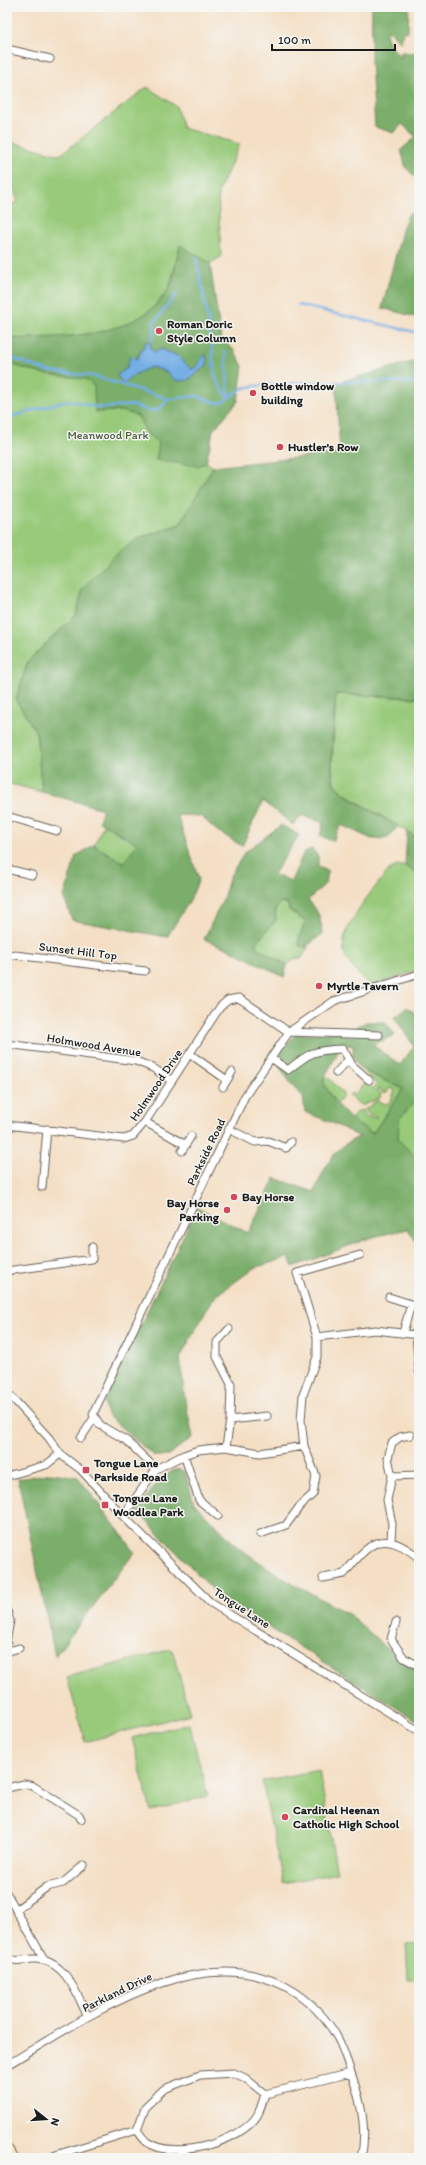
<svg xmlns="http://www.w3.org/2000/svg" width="426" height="2165" font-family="Itim,sans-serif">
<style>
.green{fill:#98ca7a;stroke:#5a734b}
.forest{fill:#7aae6a;stroke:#4b6543;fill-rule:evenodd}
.water{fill:#75aee5;stroke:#486580}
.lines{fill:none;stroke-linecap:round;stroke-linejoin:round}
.stream{stroke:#75aee5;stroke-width:2.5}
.street-casing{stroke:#686057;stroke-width:9}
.secondary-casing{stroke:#686057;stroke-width:12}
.street{stroke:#fff;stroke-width:7}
.secondary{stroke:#fbe6c4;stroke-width:10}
.poi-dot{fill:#d1495b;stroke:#f6f6f2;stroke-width:1.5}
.labels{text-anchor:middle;stroke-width:3;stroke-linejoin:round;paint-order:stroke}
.poi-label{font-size:12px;font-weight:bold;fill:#1c1c1c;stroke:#f6f6f2;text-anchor:start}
.park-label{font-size:12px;fill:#47593d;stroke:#f6f6f2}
.street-label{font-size:12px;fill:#1c1c1c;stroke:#f6f6f2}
</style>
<rect width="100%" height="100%" fill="#f6f6f2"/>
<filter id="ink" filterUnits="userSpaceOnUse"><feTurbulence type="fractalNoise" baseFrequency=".025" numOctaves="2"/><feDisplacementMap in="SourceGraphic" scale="8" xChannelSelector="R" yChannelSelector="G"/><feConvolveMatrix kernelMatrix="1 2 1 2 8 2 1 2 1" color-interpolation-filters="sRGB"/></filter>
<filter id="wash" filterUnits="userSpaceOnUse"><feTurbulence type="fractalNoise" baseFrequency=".012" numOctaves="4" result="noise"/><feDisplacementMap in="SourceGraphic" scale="16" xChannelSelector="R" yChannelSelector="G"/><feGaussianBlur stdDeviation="0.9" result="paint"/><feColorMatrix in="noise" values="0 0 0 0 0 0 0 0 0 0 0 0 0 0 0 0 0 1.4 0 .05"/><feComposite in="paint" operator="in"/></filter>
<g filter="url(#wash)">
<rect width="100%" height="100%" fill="#f4dfc5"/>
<path class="green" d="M147,87L176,106L183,128L240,144L218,193L221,257L210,263L180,246L169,289L153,309L222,398L238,401L213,430L206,462L213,467L180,524L137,539L83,588L76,615L28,661L16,700L36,732L42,792L7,783V205L18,202L12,183L7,184V141L60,155Z
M336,694L419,698V839L342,792L334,783L332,765Z
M104,824L137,844L124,863L94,845Z
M397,866H405L419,874V970L370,986C361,977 348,965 344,952C338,928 375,888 389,870Z
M280,902L288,904L289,910L305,921L299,940V946L308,947L302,958H296L287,965L256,947V943L276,920L275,910Z
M364,1071L403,1089L373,1133L361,1128L351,1120L356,1112L362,1110L367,1117L376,1118V1116L369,1115L365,1109L377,1101L386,1104L390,1102L395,1090L390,1088L387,1092L383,1093L381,1089L377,1090L381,1093L380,1098L364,1105H360L350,1096L351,1093L354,1095L366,1082L373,1089L376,1084Z
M325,1077H328L344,1095L330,1111L319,1095Z
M419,1098V1160L398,1139L399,1119Z
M172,1649L190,1714L85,1742L67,1677Z
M189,1723L208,1796L151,1811L132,1738Z
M319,1770L337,1873L283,1883L262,1781Z
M419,1943V1980H408L406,1944Z"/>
<path class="forest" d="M372,7H409L408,31L403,32L401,43L390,31L386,34L390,45L401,58V52L418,53L419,56V181L406,168L401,150L416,137L402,124L394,133L375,127L371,61Z
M409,213H419V318L382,308L403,227Z
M180,245L210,263L221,339L234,350L243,366L238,401L213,430L206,463L198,466L156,460L159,443L147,434L138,416L122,411L95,412L94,386L85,379L39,373L7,363V339C59,336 136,341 168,290C175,278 176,259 180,245ZM146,342H151L150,348L155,352L161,349L178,356L191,369L197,367L201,359L207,365L188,380L179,381L172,378L167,372L151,367L134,375H118L136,359Z
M419,360V698L336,694C335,712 328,769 334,783C339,795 385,818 398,826L388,838L372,839L341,825L333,841L320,836L323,823L302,815L293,825L263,801L242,846L216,830L201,816L177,815L199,879L190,900L167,937L72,920L64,897L76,856L94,845L124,863L137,844L99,821L103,809L42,792L36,732L16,700L28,661L76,615L83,588L112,558L137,539L180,524L213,467L340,453L336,383Z
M281,825L299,835L274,874L291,881L304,852L312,849L318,856V867L328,871L326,883L308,900C319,911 321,919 322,934L306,947L299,946V940L305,921L289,910L288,904L280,902L275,910L276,920L256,943V947L287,965L284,977L231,950L204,939L223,899L230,876L245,852Z
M407,831L419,839V874L405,866Z
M407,1007L419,1016V1098L399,1119L398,1139L419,1160V1246L408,1229L372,1237L293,1267L289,1257L254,1268L216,1296L206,1310L180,1358L185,1400L193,1437L167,1456H154L107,1415L104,1402L197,1207L248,1233L275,1178L314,1192C325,1168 333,1146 360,1137L335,1124L305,1112L303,1096L295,1089L280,1068L282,1050L295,1035L343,1032L353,1038L354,1028L366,1022H385L395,1035L373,1045L400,1065L414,1046L394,1017ZM353,1045V1057L360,1069L403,1089L373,1133C352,1124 331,1102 323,1080L336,1056L340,1046Z
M178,1469L185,1472L194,1503L239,1548L283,1578L350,1615L397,1657L419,1672V1722L219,1596L137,1511C148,1496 159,1475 178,1469Z
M52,1473L78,1477L135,1552L55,1656L18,1479Z"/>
<path class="water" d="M151,341L150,348L155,352L161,349L178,356L191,369L197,367L201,359L206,354L207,365L188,380L179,381L172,378L167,372L151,367L134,375L123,384L117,375L127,368L130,356L137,359L146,342Z"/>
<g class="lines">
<path class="stream" d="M196,257L210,329C209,337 211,340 212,347C215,371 211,379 229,398
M298,305L419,333
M151,341L154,332V322L177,294
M225,351L229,398
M7,356L47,371L93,376L169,399
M7,418L68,400L100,408L132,405L149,411L158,410L169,399L197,396L213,402L221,403L243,388L256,386L303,382H419"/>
</g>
</g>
<g filter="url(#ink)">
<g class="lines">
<defs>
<path id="street" d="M7,49L50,59
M7,816L57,831
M7,869L32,875
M7,954L145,971
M7,1044L136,1061L153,1068L172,1081
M190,1054L227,1080
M271,1058L288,1070C310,1052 314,1050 343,1049L352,1065L369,1080
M336,1073L349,1059
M223,1087L232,1072
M145,1122L186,1145
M7,1125L124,1139L133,1136L145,1122L220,1007L228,1000L239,998L289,1032L379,1035
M229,1129L255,1142L268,1141L286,1148L291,1142
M182,1151L191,1136
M42,1187L47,1129
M7,1271L92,1259V1247
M389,1297L411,1304L403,1333
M416,1335L419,1371
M317,1337L375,1330L419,1335
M7,1392L49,1438L60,1454L81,1470L123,1516L211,1603L419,1731
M230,1420L267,1416
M81,1438L94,1418
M226,1447L230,1420L231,1384L217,1357V1342L229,1329
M184,1455L199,1500L218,1516
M156,1469L127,1441L100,1425L93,1414L245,1096L289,1032L334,1001L419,974
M7,1476L46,1465L60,1454
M392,1476L419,1475
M123,1516L156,1469L184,1455L198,1450L226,1447L260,1453L304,1446L301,1420L303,1395L317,1357V1337L297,1273L360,1255
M260,1534L286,1525L300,1506L313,1494L316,1476L304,1446
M391,1541L392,1524L387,1500L392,1476L388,1458L392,1443L400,1437L410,1435
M323,1578L344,1574C370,1542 382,1528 419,1558
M7,1611L10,1621L7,1636
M396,1622L391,1639L404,1658L419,1666
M7,1644L9,1651L19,1648
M7,1788L24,1784L33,1786L79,1815L81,1819
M7,1894L45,1961
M17,1909L47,1887L63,1883L84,1865
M7,1958C17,1963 24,1959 34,1959C65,1959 77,1994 88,2017
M7,2065C86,2018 203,1933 295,1992C315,2005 335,2028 343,2050C355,2083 370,2122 361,2158
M234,2073L245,2078L265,2094C263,2101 261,2108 258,2114C243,2142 173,2161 147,2142C143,2139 140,2134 137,2130L146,2106L164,2089L200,2075Z
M265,2094L351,2073
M46,2158L137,2130"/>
<path id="secondary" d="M7,2149L13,2158"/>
</defs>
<use href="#street" class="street-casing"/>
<use href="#secondary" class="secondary-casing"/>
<use href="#street" class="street"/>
<use href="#secondary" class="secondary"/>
</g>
</g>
<g class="poi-dot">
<circle cx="159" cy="331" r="4"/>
<circle cx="253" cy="393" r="4"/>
<circle cx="280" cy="447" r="4"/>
<circle cx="319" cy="986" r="4"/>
<circle cx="234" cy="1197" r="4"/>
<circle cx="227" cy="1210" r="4"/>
<rect x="82" y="1466" width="8" height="8" rx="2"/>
<rect x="101" y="1501" width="8" height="8" rx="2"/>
<circle cx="285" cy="1817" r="4"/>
</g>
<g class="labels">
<g class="poi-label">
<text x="167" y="328">Roman Doric<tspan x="167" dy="14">Style Column</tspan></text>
<text x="261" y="390">Bottle window<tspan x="261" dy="14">building</tspan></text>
<text x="288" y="451">Hustler's Row</text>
<text x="327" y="990">Myrtle Tavern</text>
<text x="242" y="1201">Bay Horse</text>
<text x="219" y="1207" text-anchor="end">Bay Horse<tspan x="219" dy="14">Parking</tspan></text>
<text x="94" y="1467">Tongue Lane<tspan x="94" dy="14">Parkside Road</tspan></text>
<text x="113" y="1502">Tongue Lane<tspan x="113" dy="14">Woodlea Park</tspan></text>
<text x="293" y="1814">Cardinal Heenan<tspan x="293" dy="14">Catholic High School</tspan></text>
</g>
<g class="park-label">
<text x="108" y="439">Meanwood Park</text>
</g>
<g class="street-label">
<text transform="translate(78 951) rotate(7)" y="4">Sunset Hill Top</text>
<text transform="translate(94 1045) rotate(9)" y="4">Holmwood Avenue</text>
<text transform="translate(156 1085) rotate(-56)" y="4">Holmwood Drive</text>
<text transform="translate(206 1152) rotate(-64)" y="4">Parkside Road</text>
<text transform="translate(242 1608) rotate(33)" y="4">Tongue Lane</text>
<text transform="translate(117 1992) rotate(-26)" y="4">Parkland Drive</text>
</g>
</g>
<rect width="426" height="2165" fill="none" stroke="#f6f6f2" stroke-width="24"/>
<g transform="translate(46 2119) rotate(107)" stroke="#f6f6f2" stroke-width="3" paint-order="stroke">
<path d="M0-3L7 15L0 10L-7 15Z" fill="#1c1c1c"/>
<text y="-6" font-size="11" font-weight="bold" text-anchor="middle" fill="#1c1c1c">N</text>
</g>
<path d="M272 44v6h123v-6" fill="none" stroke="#1c1c1c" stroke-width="2"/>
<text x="278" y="44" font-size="12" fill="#1c1c1c" stroke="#f6f6f2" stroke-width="3" paint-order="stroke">100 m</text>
</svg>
